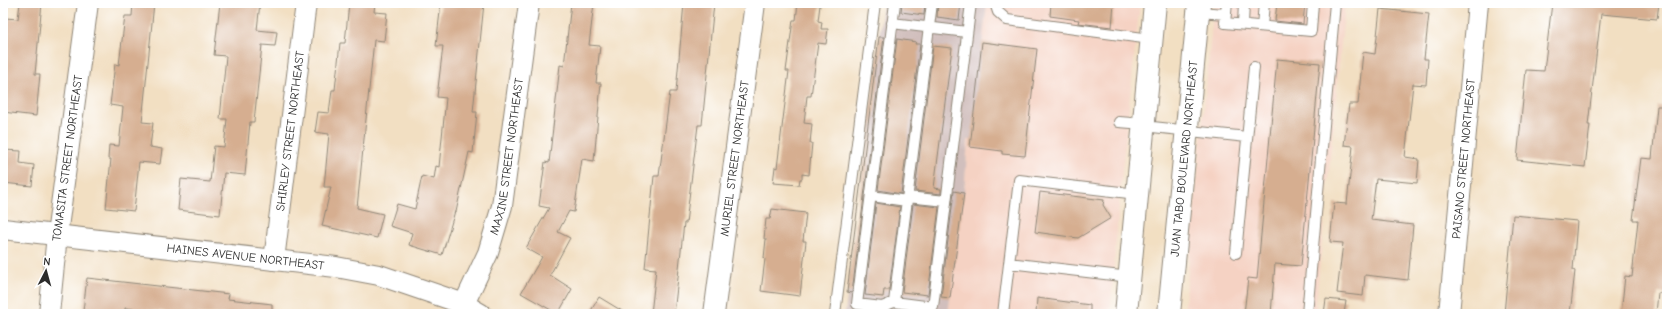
<svg xmlns="http://www.w3.org/2000/svg" width="1670" height="317" font-family="'Comic Neue',sans-serif">
<style>
.built{fill:#f5d2c3}
.industrial{fill:#d1bfbd}
.building{fill:#d6ae90}
.lines{fill:none;stroke-linecap:round;stroke-linejoin:round}
.service-casing{stroke:#8e8576;stroke-width:12}
.minor-casing{stroke:#8e8576;stroke-width:22}
.secondary-casing{stroke:#8e8576;stroke-width:24}
.service{stroke:#fff;stroke-width:10}
.minor{stroke:#fff;stroke-width:20}
.secondary{stroke:#fff;stroke-width:22}
.labels{text-anchor:middle;stroke-width:3;stroke-linejoin:round;paint-order:stroke}
.street-label{font-size:12px;fill:#2b2b2b;stroke:#fff}
</style>
<rect width="100%" height="100%" fill="#fff"/>
<filter id="ink" filterUnits="userSpaceOnUse"><feTurbulence type="fractalNoise" baseFrequency=".025" numOctaves="2"/><feDisplacementMap in="SourceGraphic" scale="8" xChannelSelector="R" yChannelSelector="G"/><feConvolveMatrix kernelMatrix="1 2 1 2 8 2 1 2 1" color-interpolation-filters="sRGB"/></filter>
<filter id="wash" filterUnits="userSpaceOnUse"><feTurbulence type="fractalNoise" baseFrequency=".012" numOctaves="4" result="noise"/><feDisplacementMap in="SourceGraphic" scale="16" xChannelSelector="R" yChannelSelector="G"/><feGaussianBlur stdDeviation="0.9" result="paint"/><feColorMatrix in="noise" values="0 0 0 0 0 0 0 0 0 0 0 0 0 0 0 0 0 1.4 0 .05"/><feComposite in="paint" operator="in"/></filter>
<g filter="url(#wash)">
<rect width="100%" height="100%" fill="#f2dfc2"/>
<path class="built" d="M987,3H1140L1121,180L1110,314H948L964,193L968,140H970Z
M1214,3H1345L1315,314H1184Z"/>
<path class="industrial" d="M883,3H987L971,140H968L964,193L948,314L845,313Z"/>
<g id="blocks">
<path class="building" d="M20,3H42L35,74H40L36,116L3,112V35L5,18L18,19Z
M133,3H154L142,122L153,123L150,147L162,149L160,164L139,162L134,211L106,208L111,159H108L109,145L119,146L123,107L110,105L115,64L119,65L125,16H132Z
M220,3H260L257,30L277,32L275,46L262,45L254,122H250L245,175L224,173L220,215L178,210L181,179L210,182L214,146L224,147L227,119H220L226,56L214,55Z
M349,3H375L374,12L387,13L384,41L374,40L357,208L383,214L377,238L322,226L331,187H324L329,134L315,132L318,112L329,113L332,90H335L340,43H345Z
M441,3H484L473,112H477L473,153L469,152L456,212L455,211L442,255L409,245L412,233L390,226L397,204L415,209L422,176L434,179L436,166L439,167L446,98L437,97L443,46H436Z
M571,3H594L589,45L600,46L596,83H601L594,161L582,159L574,212L569,211L558,232L570,238L550,275L572,289L558,314L521,293L542,257L526,248L549,208L539,206L545,162L549,163L560,65L564,66Z
M684,3H714L702,125H698L686,223H684L674,314H651L656,269L645,268L654,176H659L670,92H676Z
M798,3L820,5L818,21L822,22L821,29H828L826,44L818,43L811,96H807L804,123L812,124L810,143H812L809,175L802,174V179H800L799,185L773,183L775,167L777,168L789,71H786L793,20H796Z
M902,3H925L924,15L901,12Z
M938,3H961L959,20L937,17Z
M1051,3H1114L1112,27L1078,23L1079,20L1050,16Z
M1277,3H1305L1303,24L1275,21Z
M1552,3H1659L1657,19L1601,14L1588,125H1590L1585,167L1517,160L1526,70L1544,71Z
M1380,9L1429,14L1424,59H1428L1426,85L1413,84L1405,157L1419,159L1417,183L1376,179L1371,220L1413,225L1408,280L1365,275L1363,296L1337,293L1343,243L1330,242L1334,203L1347,204L1353,146L1344,145L1349,104H1358L1363,52L1375,54Z
M879,37H884L852,293L847,292Z
M897,39L916,42L915,44H920L901,194L878,190Z
M982,42L1037,49L1025,156L1002,154V151L970,147Z
M933,46L952,48L934,188L941,189V194L915,191Z
M1277,59L1320,63L1301,266L1275,264L1271,314H1244L1248,278L1257,279Z
M1657,106H1667V294L1658,293L1656,314H1621L1625,276L1632,277L1638,220H1633L1641,158L1652,159Z
M3,150L21,151L20,163L34,165L32,186L3,183Z
M954,191L964,193L950,298L941,297Z
M1040,192L1104,200L1103,205L1111,218L1078,238L1035,232Z
M876,203L900,207L889,290H884L883,297L865,295Z
M913,204L939,207L928,295L902,292Z
M772,209L806,213L803,241H806L800,296L761,291L765,259L764,258L766,239H764L766,219H770Z
M1513,215L1577,221L1573,270L1575,271L1570,314H1504Z
M87,278L229,294L228,299L272,304V314H187L125,308V314L83,311Z
M599,297L627,314H589Z
M1037,298L1090,305V314H1036Z
M1326,299L1346,301L1344,314H1324Z"/>
</g>
</g>
<g filter="url(#ink)">
<use href="#blocks" fill-opacity="0" stroke="#8e8576" stroke-width="1"/>
<g class="lines">
<defs>
<path id="service" d="M895,3L857,304L882,307L894,302L933,307L971,3
M995,3L998,12L1007,20L1151,39
M1227,3L1225,23L1311,31L1313,3
M1198,12L1226,14
M892,23L967,32
M1243,24L1244,3
M1262,26L1264,3
M1119,122L1144,124
M1143,126L1247,137
M871,196L907,201
M907,197L946,201
M1236,253L1254,67
M1009,263L1130,277
M894,302L932,3
M835,314L875,3
M1003,314L1019,180L1137,194
M1307,314L1335,3"/>
<g id="minor">
<path id="s1" d="M3,229L336,267L379,275L464,304L481,314"/>
<path id="s2" d="M274,260L306,3"/>
<path id="s3" d="M464,304L488,253L502,206L529,3"/>
<path id="s4" d="M49,314L57,235L88,3"/>
<path id="s5" d="M714,314L755,3"/>
<path id="s6" d="M1449,314L1478,3"/>
</g>
<g id="secondary">
<path d="M1126,314L1155,3"/>
<path id="s7" d="M1169,314L1199,3"/>
</g>
</defs>
<use href="#service" class="service-casing"/>
<use href="#minor" class="minor-casing"/>
<use href="#secondary" class="secondary-casing"/>
<use href="#service" class="service"/>
<use href="#minor" class="minor"/>
<use href="#secondary" class="secondary"/>
</g>
</g>
<g class="labels">
<g class="street-label">
<text dy="4" stroke="none"><textPath href="#s2" startOffset="130">SHIRLEY STREET NORTHEAST</textPath></text>
<text dy="4" stroke="none"><textPath href="#s3" startOffset="155">MAXINE STREET NORTHEAST</textPath></text>
<text dy="4" stroke="none"><textPath href="#s4" startOffset="157">TOMASITA STREET NORTHEAST</textPath></text>
<text dy="4" stroke="none"><textPath href="#s5" startOffset="157">MURIEL STREET NORTHEAST</textPath></text>
<text dy="4" stroke="none"><textPath href="#s7" startOffset="156">JUAN TABO BOULEVARD NORTHEAST</textPath></text>
<text dy="4" stroke="none"><textPath href="#s6" startOffset="156">PAISANO STREET NORTHEAST</textPath></text>
<text dy="4" stroke="none"><textPath href="#s1" startOffset="244">HAINES AVENUE NORTHEAST</textPath></text>
</g>
</g>
<rect width="1670" height="317" fill="none" stroke="#fff" stroke-width="16"/>
<g transform="translate(46 271) rotate(6)" stroke="#ffffff" stroke-width="3" paint-order="stroke">
<path d="M0-3L7 15L0 10L-7 15Z" fill="#2b2b2b"/>
<text y="-6" font-size="11" font-weight="bold" text-anchor="middle" fill="#2b2b2b">N</text>
</g>
</svg>
